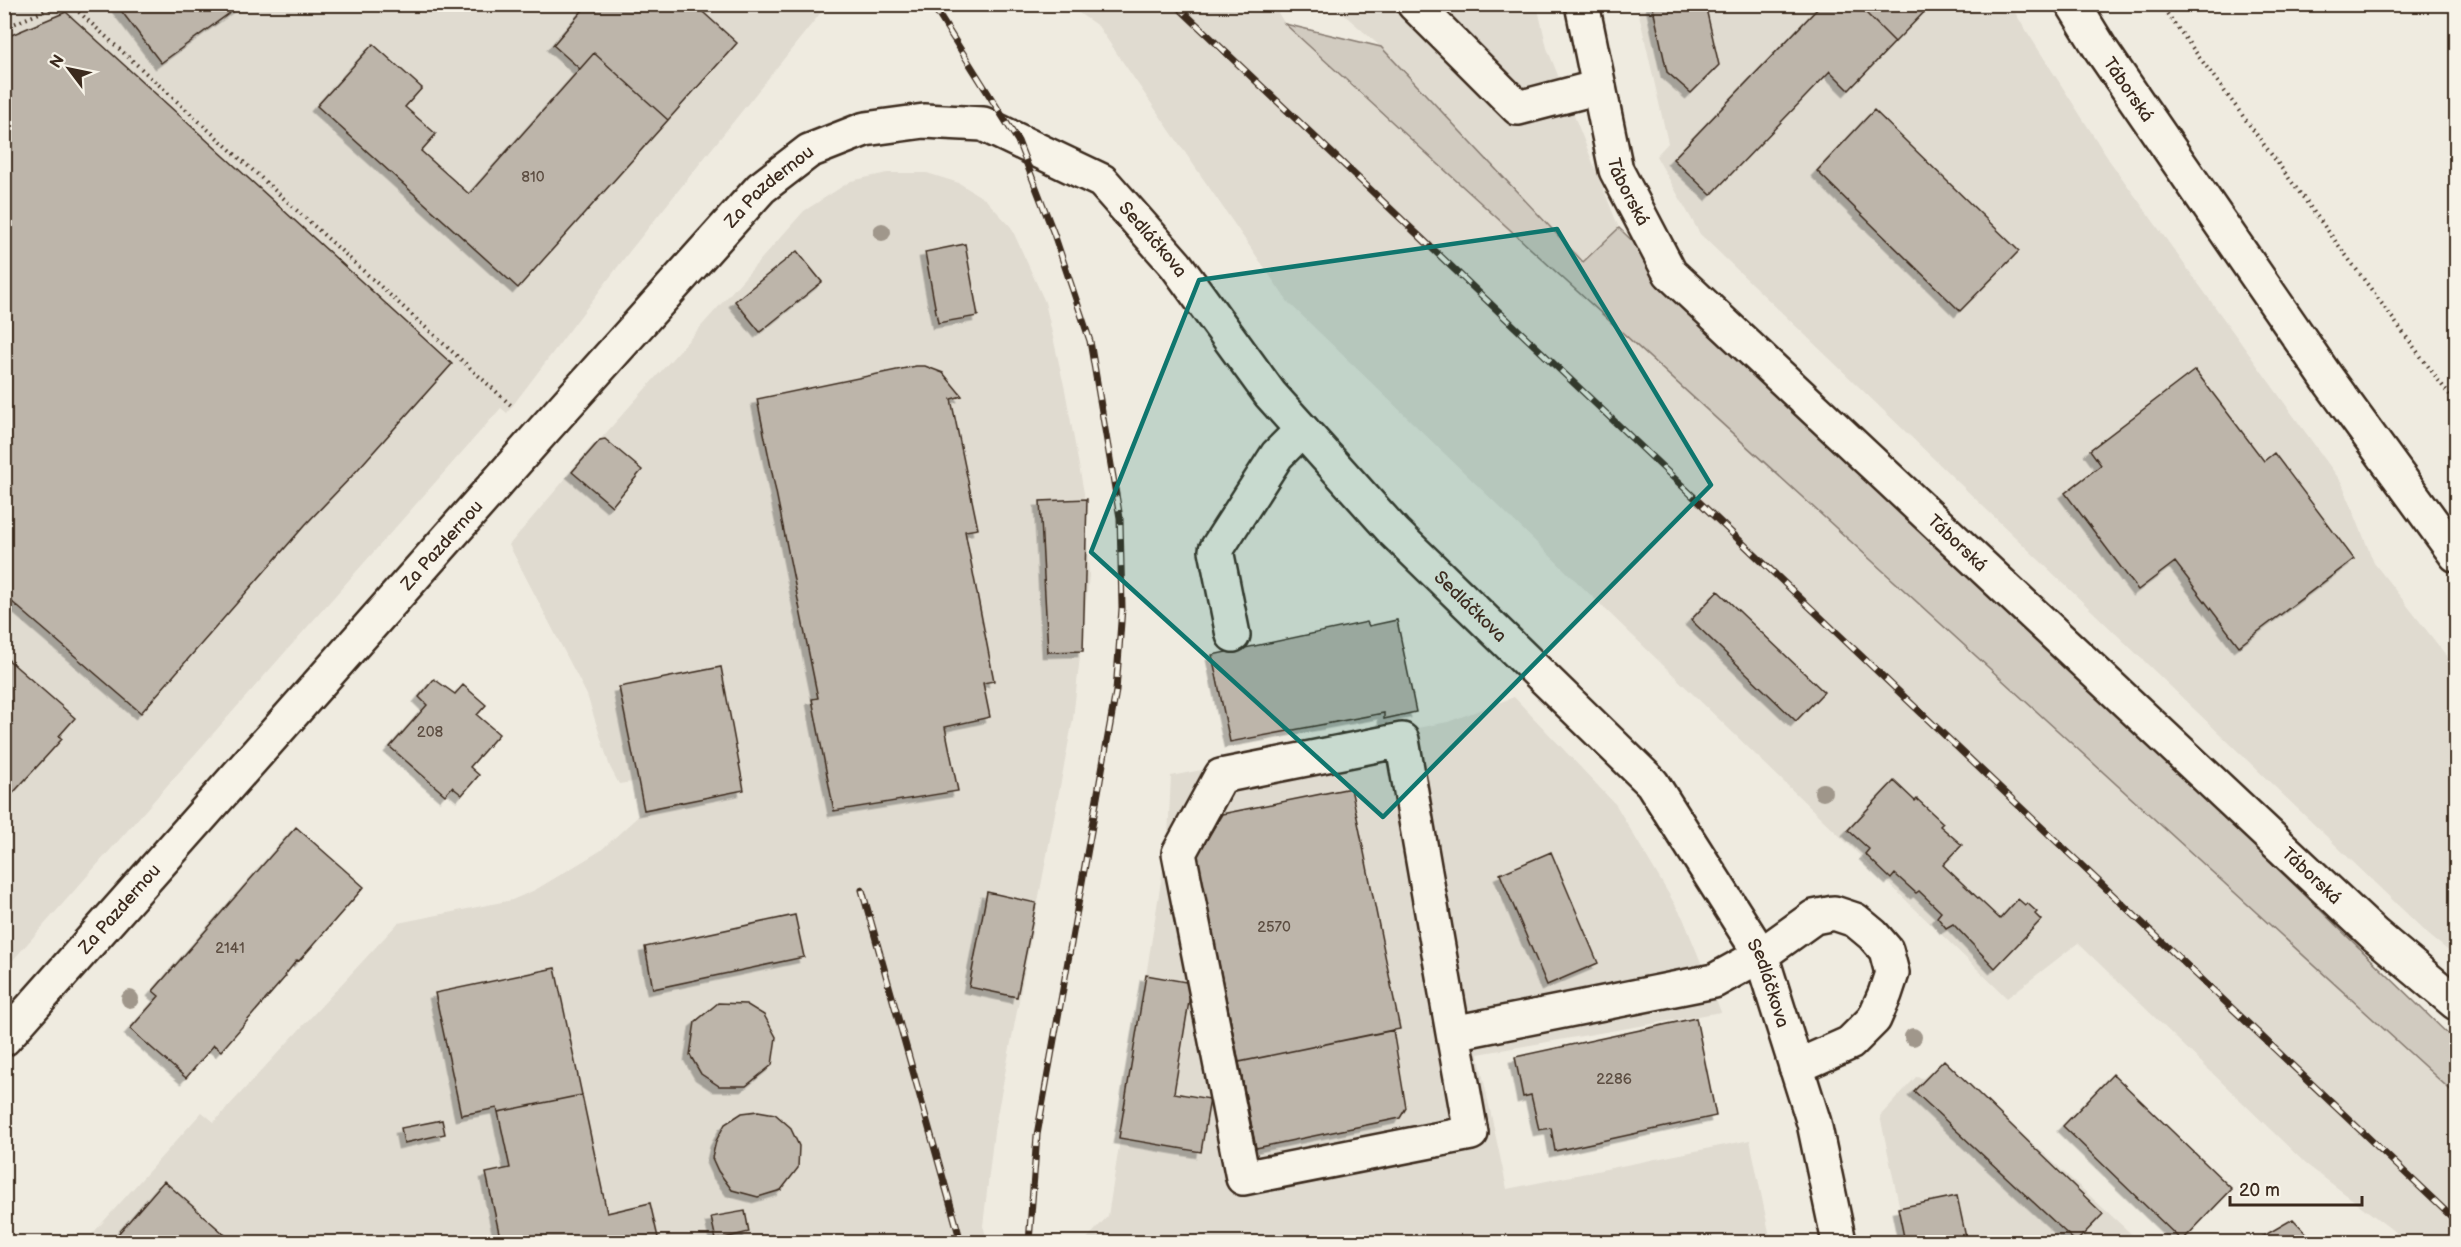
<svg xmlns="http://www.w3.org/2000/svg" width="2461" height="1247" font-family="'Balsamiq Sans',sans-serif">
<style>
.built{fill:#e0dbd0}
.green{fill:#d1cbc0;stroke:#867a6f;stroke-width:1.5}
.building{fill:#bdb5aa;stroke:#3b2a1e;stroke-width:1.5;filter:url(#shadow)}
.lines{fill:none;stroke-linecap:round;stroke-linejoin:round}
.minor-casing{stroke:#3b2a1e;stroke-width:38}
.major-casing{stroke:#3b2a1e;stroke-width:38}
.path{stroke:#3b2a1e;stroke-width:4;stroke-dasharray:1.5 4.5;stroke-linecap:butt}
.minor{stroke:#f7f3e8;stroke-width:33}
.major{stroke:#f7f3e8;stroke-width:33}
.rail-casing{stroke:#3b2a1e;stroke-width:7}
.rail{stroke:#f7f3e8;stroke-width:4.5;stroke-dasharray:14;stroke-linecap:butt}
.tree{fill:#a0978b}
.marked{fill:#0f766e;fill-opacity:0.2;stroke:#0f766e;stroke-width:4.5;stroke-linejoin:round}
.labels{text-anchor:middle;stroke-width:5;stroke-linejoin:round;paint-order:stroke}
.number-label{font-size:15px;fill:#5c4d41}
.street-label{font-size:18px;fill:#3b2a1e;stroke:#f7f3e8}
</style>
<defs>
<filter id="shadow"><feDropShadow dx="-5.5" dy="5.5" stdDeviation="0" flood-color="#0004"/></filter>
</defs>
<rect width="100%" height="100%" fill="#efebe0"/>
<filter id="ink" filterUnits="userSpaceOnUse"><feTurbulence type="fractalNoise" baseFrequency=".0167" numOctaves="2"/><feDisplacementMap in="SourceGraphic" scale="12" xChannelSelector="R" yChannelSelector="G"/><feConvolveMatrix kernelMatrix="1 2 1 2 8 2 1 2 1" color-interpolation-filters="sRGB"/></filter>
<g filter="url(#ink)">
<path class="built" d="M5,5H827L629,252L507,413L501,408L5,969Z
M1067,5H1273L1285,24L2456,1095V1242H2408L2306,1164L2078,943L2007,998L1288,302L1098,26Z
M1333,5H1537L1547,48L1619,228L1583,262L1381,47Z
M1637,5H2010L2109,160L2342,483L2374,563L2456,668V957L2430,936L1700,234L1656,156L1668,143Z
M887,173H927L959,183L986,200L1011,227L1045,302L1065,390L1084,493L1089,576L1073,719L994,1131L983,1226L988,1242H85L202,1112L214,1122L398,923L512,900L535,890L600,851L644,811L639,781L619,784L610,767L587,695L509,545L572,471L804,211L851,181Z
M1514,697L1616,805L1683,918L1721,1012L1478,1054L1507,1189L1750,1140L1771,1242H1084L1108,1216L1168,837L1171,776L1448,722Z
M1943,1063L1991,1105L2140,1242H1907L1880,1116L1916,1077L1923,1078Z"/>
<path class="green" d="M1285,24L1381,47L1583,262L1619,228L2456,1042V1095Z"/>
<path class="building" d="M116,4H242L161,63Z
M588,4H694L737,43L668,120L594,53L580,69L553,45Z
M1652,4H1705L1719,65L1691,93L1667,72Z
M1822,4H1857L1895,42L1849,90L1830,71L1711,195L1673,159Z
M1857,4H1932L1895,42Z
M66,12L452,364L351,477L305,525L141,713L4,595V38Z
M373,44L422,88L405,107L436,134L421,151L469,194L594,53L668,120L518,288L317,106Z
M1874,110L2019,251L1960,311L1817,171Z
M965,244L978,316L938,323L925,252Z
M797,251L822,282L760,332L735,301Z
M916,366H925L943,373L962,396L951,399L978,529L965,531L994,681L983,683L990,717L945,727L958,791L834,811L812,699L818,698L757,399Z
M2195,370L2264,461L2274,453L2354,559L2239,646L2175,562L2138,590L2065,493L2101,465L2090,450Z
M605,439L642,470L612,506L572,472L600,440Z
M1087,499L1083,651L1048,652L1040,501Z
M1718,591L1824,692L1796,721L1691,620Z
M1397,620L1416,712L1384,719V713L1230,742L1212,655L1367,622L1369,626Z
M4,656L75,718L59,736L62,739L4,803Z
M721,667L744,790L644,810L619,687Z
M434,679L455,694L463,685L486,705L477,715L499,734L470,767L479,775L462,795L452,787L445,795L390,747L427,705L419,697Z
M1894,781L1915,801L1917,799L1943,823L1940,826L1962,845L1943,865L2000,919L2018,899L2025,905L2027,903L2037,912L2035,914L2041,920L1995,968L1953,924L1946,928L1937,917L1941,912L1919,891L1916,893L1895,874L1891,879L1865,854L1869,849L1848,830Z
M1351,788L1400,1029L1239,1062L1197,856L1222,814Z
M296,827L364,887L299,961L297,960L285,975L286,976L221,1051L214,1045L186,1078L130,1029L159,996L153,991Z
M1551,852L1598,963L1547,985L1500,874Z
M987,892L1036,903L1017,997L969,987Z
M795,915L804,957L653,989L645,947Z
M555,968L582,1095L498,1112L497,1108L461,1115L435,993Z
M1146,975L1192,983L1174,1093L1210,1099L1201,1152L1119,1138Z
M718,1003L746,1004L764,1015L776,1037L772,1065L746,1086H719L701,1074L690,1055L695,1022Z
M1696,1018L1716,1116L1555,1151L1551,1128L1539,1130L1531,1095L1523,1097L1515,1057Z
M1393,1030L1406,1108L1400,1118L1256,1148L1239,1062Z
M1944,1060L2103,1214L2076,1242L1914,1091Z
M2113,1074L2232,1189L2182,1241L2063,1126Z
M582,1095L607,1213L650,1203L659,1242H501L486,1173L510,1168L498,1112Z
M758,1111L775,1114L790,1127L799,1146L798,1168L781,1190L758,1197L732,1190L718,1171L712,1158L716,1141L725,1124L742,1113Z
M442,1120L445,1134L404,1143L401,1128Z
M164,1181L233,1242H111Z
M1957,1196L1967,1242H1905L1898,1208Z
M745,1211L749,1232L716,1240L711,1217Z
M2293,1219L2315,1242H2253Z"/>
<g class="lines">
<defs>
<g id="minor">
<path d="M1414,4L1518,108L1599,87"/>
<path id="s1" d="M1582,4L1616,170L1670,273L2375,935L2456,1003"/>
<path d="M1233,635L1216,550L1277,455L1302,430"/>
<path d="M1453,1033L1471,1133L1243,1178L1179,853L1221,776L1402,740L1453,1033L1714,981L1761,955L1814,917L1834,913L1855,920L1873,935L1886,950L1892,973L1885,994L1874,1019L1850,1043L1796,1067"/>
<path id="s2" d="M4,1039L541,433L761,188L809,151L865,129L924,121L983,124L1102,181L1176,265L1270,394L1394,532L1652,783L1761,955L1814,1123L1839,1242"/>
</g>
<g id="major">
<path id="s3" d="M2073,4L2100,48L2327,378L2456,555"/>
</g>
</defs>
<use href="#minor" class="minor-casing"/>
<use href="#major" class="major-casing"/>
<path class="path" d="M70,4L513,407
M2160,4L2456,404
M4,28L61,4"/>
<use href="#minor" class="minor"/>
<use href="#major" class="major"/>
<defs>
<path id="rail" d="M728,4L729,5
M932,4L1018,141L1054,234L1090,341L1120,518L1122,608L1116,691L1037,1135L1029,1242
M1175,4L2456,1221
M862,890L961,1242"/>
</defs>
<use href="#rail" class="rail-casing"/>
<use href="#rail" class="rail"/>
</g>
<g class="tree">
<circle cx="882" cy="232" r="9"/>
<circle cx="1823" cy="792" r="9"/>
<circle cx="130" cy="999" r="9"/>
<circle cx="1913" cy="1037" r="9"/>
</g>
</g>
<path class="marked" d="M1557,229L1711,485L1383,817L1091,552L1199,280Z"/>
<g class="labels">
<g class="number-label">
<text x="533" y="182">810</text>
<text x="430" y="737">208</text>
<text x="1274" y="932">2570</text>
<text x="230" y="953">2141</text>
<text x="1614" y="1084">2286</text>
</g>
<g class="street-label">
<text dy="6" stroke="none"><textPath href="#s3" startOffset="102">Táborská</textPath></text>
<text dy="6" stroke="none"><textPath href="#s2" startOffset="1146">Za Pazdernou</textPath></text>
<text dy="6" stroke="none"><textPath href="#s1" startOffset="194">Táborská</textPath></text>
<text dy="6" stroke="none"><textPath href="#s2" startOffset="1588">Sedláčkova</textPath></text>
<text dy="6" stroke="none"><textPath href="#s1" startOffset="680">Táborská</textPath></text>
<text dy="6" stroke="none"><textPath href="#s2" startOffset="660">Za Pazdernou</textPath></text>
<text dy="6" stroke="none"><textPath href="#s2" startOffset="2074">Sedláčkova</textPath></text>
<text dy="6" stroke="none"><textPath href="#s1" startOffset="1166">Táborská</textPath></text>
<text dy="6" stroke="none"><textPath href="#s2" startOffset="174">Za Pazdernou</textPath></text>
<text dy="6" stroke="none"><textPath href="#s2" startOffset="2560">Sedláčkova</textPath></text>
</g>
</g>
<rect width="2461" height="1247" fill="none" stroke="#f7f3e8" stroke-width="24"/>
<rect x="12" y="12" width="2437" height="1223" fill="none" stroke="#3b2a1e" stroke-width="2" filter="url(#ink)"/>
<g transform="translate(69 69) rotate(302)" stroke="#f7f3e8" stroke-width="4.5" paint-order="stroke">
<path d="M0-4.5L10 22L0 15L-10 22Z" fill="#3b2a1e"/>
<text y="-9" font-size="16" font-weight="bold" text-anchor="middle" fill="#3b2a1e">N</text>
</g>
<path d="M2230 1196v9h132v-9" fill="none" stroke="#3b2a1e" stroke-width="3"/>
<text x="2239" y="1196" font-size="18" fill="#3b2a1e" stroke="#f7f3e8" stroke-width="4.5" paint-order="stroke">20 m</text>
</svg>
